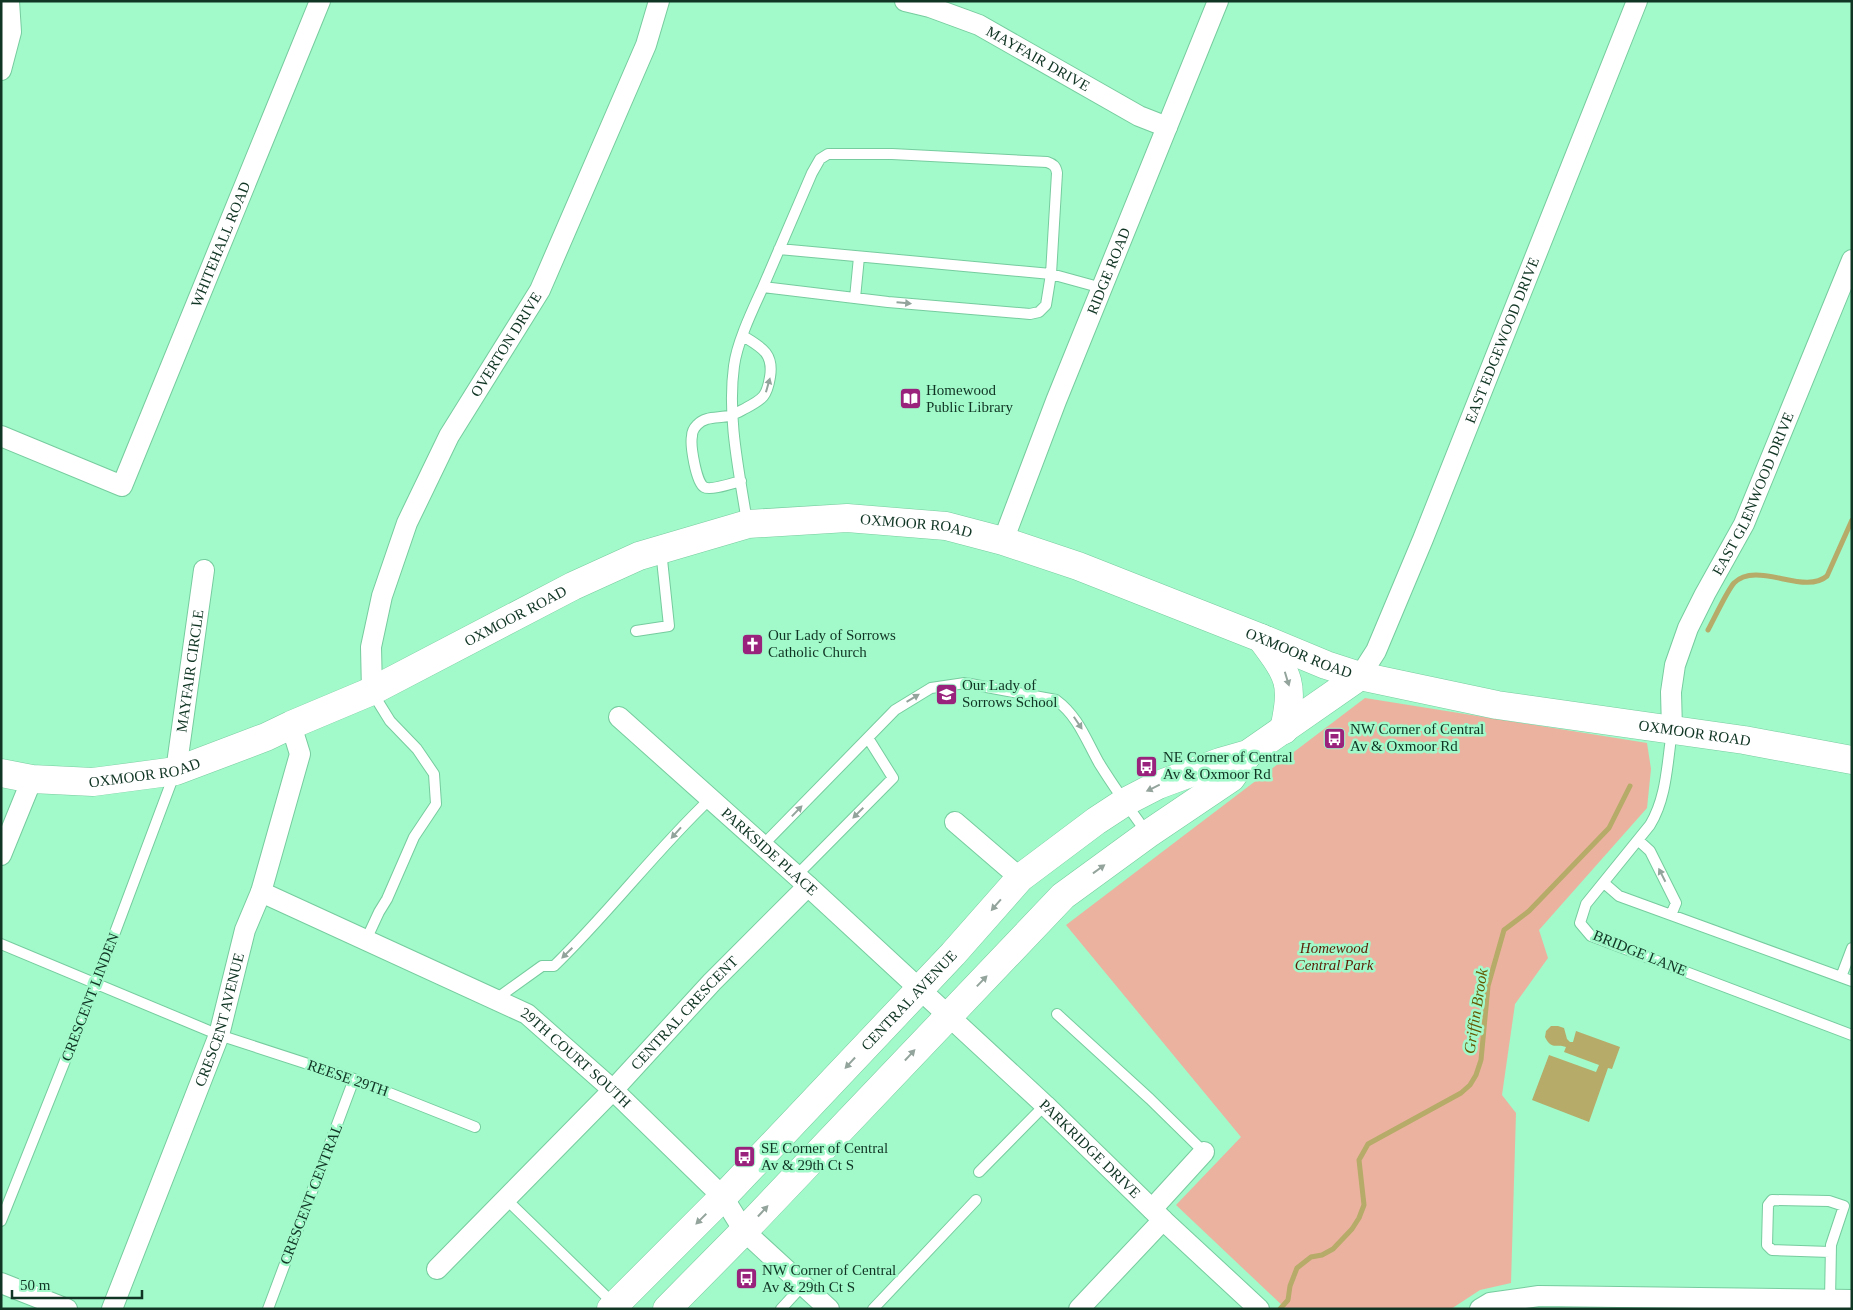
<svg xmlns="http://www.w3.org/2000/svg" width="1853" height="1310" font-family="'Times New Roman',serif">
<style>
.green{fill:#ebb29f}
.water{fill:#b6ab68}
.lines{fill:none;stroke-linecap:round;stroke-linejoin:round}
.stream{stroke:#b6ab68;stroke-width:5}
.lane-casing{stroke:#76cc9e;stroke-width:12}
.street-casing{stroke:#76cc9e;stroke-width:22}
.secondary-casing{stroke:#76cc9e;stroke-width:29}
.lane{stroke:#fff;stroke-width:10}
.street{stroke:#fff;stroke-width:20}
.secondary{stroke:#fff;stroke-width:28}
.oneway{fill:#93a49c}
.labels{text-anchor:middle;stroke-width:5;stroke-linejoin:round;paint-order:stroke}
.street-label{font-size:15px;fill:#103524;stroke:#a2f9ca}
.poi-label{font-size:15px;fill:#103524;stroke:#a2f9ca;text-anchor:start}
.park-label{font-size:15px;font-style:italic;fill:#5a1e06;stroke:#a2f9ca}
.water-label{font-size:16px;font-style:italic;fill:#655802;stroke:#a2f9ca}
</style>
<rect width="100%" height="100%" fill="#a2f9ca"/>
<path class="green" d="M1365,698L1647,743L1651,769L1647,808L1539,930L1548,958L1515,1004L1502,1095L1516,1113L1511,1283L1480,1290L1451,1309H1286L1176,1205L1241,1137L1066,925Z"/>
<path class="water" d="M1551,1026H1558L1564,1028L1567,1039L1570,1042H1573L1576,1031L1620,1047L1612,1069L1608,1068L1589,1122L1532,1100L1549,1055L1596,1072L1599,1065L1564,1052L1566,1047C1556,1043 1552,1051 1545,1037L1546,1031Z"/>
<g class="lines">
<path class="stream" d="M1708,630C1714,619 1727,591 1734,583C1757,560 1804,596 1827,576L1852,520
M1280,1309L1288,1300L1290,1286L1297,1268L1311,1257L1322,1255L1333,1249L1352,1229L1359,1218L1364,1205L1359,1160L1368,1144L1461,1093L1470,1085L1476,1075L1481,1060L1488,986L1504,930L1529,911L1609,828L1630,786"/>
<defs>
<path id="lane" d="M779,249L1051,274L1057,173C1056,166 1053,164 1047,162L892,154H828L820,159L812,173L763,287L888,302L1030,314L1039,312L1046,305L1051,274L1102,288
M855,298L859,257
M741,481C733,483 710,491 704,487C696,482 690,445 692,436C692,432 694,428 697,425C706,415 720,419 732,415C737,413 742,410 746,408C763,399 767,396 770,377C774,353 761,347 743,336
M747,522C739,471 727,417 734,366C737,342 753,309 763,287
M636,631L669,626L661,550
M1672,731C1667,763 1667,797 1650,825L1586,904L1580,923L1591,936L1852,1035
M1638,840L1650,851L1676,903L1671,915
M763,845L895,710L931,688L965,683L1056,700C1078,716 1086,740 1099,763C1114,787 1131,811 1147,833
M796,876L893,778L868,738
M1604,883L1619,896L1852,981
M366,940L379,912L387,899L414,837L436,804L434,774L417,749L390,721L372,692
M1,944L219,1035L354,1079L475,1127
M1841,977L1852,948
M496,999L542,966H554C609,913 655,851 710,799
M1057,1014L1150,1099L1204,1152
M979,1172L1045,1105
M506,1199L614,1304
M1,1221L96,983L174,775
M1830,1300L1831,1245L1844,1206L1829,1201L1772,1200L1768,1205L1767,1245L1772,1250L1830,1252
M268,1309L354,1079
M781,1309L803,1285
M873,1309L976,1200"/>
<g id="street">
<path id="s1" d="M905,1L930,7L979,25L1139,116L1167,127"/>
<path d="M1,70L11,32L9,1"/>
<path id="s2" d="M1,436L122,486L320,1"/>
<path id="s3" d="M1003,541L1056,401L1218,1"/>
<path id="s4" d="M1360,676L1376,651L1423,539L1637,1"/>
<path id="s5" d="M372,691L371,647L382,596L407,523L449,436L540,290L646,45L659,1"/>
<path id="s6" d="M619,717L808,886L1045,1105L1163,1220L1259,1309"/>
<path id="s7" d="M1672,730L1671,692L1675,665L1688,628L1705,594L1744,524L1852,260"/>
<path id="s8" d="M176,771L204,570"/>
<path d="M955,822L1020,878"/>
<path d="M1,855L32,779"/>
<path id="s9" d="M261,892L527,1014L613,1090L723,1197L744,1231L829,1309"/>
<path d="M1152,1209L1204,1152"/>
<path id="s10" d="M437,1269L613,1090L712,982L808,886"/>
<path d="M1,1283L67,1309"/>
<path id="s11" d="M112,1309L219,1035L245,930L261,892L300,754L291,725"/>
<path d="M1079,1309L1163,1220"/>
<path d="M1480,1309L1490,1303L1539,1296L1852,1300"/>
</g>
<g id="secondary">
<path d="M1261,638C1290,677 1294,682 1284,730"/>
<path id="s12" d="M1,773L32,779L93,782L176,771L266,737L291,725L372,691L573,586L639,556L748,524L847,518L946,526L1003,541L1078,566L1261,638L1326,665L1360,676L1497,705L1744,740L1852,760"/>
<path id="s13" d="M611,1309L723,1197L953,954L1020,878L1096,821L1125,802L1158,785L1220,762L1248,754L1360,676"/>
<path d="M667,1309L744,1231L1063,896L1148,834L1231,778L1248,754"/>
</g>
</defs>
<use href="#lane" class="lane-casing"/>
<use href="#street" class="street-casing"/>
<use href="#secondary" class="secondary-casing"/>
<use href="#lane" class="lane"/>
<use href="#street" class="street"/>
<use href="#secondary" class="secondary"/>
</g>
<defs><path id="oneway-solid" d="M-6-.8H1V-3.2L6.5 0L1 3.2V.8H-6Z" transform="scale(1.25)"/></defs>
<g class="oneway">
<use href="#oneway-solid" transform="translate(904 303) rotate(5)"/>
<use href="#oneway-solid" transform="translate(768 385) rotate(-74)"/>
<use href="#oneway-solid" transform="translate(1287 679) rotate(73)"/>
<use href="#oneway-solid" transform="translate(913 698) rotate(-31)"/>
<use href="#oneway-solid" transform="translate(1078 723) rotate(56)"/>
<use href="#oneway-solid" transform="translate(1153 788) rotate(154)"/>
<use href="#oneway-solid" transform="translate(797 811) rotate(-46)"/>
<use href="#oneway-solid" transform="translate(858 813) rotate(135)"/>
<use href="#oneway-solid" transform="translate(676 833) rotate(132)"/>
<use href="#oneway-solid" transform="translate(1099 869) rotate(-36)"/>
<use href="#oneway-solid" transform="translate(1662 875) rotate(-117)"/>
<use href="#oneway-solid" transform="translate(996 905) rotate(131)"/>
<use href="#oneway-solid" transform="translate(567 953) rotate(136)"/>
<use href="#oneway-solid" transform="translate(982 981) rotate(-46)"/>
<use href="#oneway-solid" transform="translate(910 1055) rotate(-47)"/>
<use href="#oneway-solid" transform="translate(850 1063) rotate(133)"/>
<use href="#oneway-solid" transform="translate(763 1211) rotate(-47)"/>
<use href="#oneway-solid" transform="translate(701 1219) rotate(135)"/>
</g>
<defs>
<symbol id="library-square" viewBox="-11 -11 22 22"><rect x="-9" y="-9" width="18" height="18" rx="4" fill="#99227d" stroke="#a2f9ca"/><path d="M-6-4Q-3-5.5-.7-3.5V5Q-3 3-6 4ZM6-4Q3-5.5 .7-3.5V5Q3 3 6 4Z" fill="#fff"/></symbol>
<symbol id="church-square" viewBox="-11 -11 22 22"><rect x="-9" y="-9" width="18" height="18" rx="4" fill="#99227d" stroke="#a2f9ca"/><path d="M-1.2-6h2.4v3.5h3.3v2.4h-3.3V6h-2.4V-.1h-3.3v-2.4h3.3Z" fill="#fff"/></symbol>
<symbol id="school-square" viewBox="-11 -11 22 22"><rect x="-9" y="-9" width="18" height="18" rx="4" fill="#99227d" stroke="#a2f9ca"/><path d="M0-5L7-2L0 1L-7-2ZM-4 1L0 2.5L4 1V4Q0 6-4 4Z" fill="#fff"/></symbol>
<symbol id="bus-square" viewBox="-11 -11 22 22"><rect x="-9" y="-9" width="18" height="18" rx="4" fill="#99227d" stroke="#a2f9ca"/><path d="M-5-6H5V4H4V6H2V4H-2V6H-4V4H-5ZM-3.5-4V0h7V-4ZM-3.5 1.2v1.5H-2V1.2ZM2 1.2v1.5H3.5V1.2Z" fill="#fff"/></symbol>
</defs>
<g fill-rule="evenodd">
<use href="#library-square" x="898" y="386" width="25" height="25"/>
<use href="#church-square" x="740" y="632" width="25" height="25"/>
<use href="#school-square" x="934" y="682" width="25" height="25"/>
<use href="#bus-square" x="1322" y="726" width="25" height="25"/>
<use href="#bus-square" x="1134" y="754" width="25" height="25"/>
<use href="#bus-square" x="732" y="1144" width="25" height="25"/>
<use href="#bus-square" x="734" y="1266" width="25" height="25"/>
</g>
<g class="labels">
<g class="street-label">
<text dy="5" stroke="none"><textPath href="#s1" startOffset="146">MAYFAIR DRIVE</textPath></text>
<text dy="5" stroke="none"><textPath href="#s2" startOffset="392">WHITEHALL ROAD</textPath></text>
<text dy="5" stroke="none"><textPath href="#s3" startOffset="290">RIDGE ROAD</textPath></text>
<text dy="5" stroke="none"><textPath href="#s4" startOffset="365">EAST EDGEWOOD DRIVE</textPath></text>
<text dy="5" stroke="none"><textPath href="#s5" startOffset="378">OVERTON DRIVE</textPath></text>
<text dy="5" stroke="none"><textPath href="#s7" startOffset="254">EAST GLENWOOD DRIVE</textPath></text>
<text dy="5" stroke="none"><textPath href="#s12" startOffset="970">OXMOOR ROAD</textPath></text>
<text dy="5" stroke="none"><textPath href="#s12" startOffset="550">OXMOOR ROAD</textPath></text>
<text dy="5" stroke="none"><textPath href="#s12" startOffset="1375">OXMOOR ROAD</textPath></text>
<text dy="5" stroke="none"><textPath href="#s8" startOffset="101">MAYFAIR CIRCLE</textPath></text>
<text dy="5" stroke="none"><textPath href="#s12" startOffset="1780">OXMOOR ROAD</textPath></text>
<text dy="5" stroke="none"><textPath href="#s12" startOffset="145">OXMOOR ROAD</textPath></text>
<text dy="5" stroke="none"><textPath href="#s6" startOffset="202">PARKSIDE PLACE</textPath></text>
<text transform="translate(1640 953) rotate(22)" y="5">BRIDGE LANE</text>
<text transform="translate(90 997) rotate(-69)" y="5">CRESCENT LINDEN</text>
<text dy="5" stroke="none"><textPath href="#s13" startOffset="429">CENTRAL AVENUE</textPath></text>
<text dy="5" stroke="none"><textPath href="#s10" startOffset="356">CENTRAL CRESCENT</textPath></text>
<text dy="5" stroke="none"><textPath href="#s11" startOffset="309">CRESCENT AVENUE</textPath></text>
<text dy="5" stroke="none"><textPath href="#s9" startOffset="358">29TH COURT SOUTH</textPath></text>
<text transform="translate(348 1078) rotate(19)" y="5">REESE 29TH</text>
<text dy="5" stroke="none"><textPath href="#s6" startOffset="639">PARKRIDGE DRIVE</textPath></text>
<text transform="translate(311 1194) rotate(-69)" y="5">CRESCENT CENTRAL</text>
</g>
<g class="poi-label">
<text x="926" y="395">Homewood<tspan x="926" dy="17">Public Library</tspan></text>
<text x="768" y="640">Our Lady of Sorrows<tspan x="768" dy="17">Catholic Church</tspan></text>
<text x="962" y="690">Our Lady of<tspan x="962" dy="17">Sorrows School</tspan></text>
<text x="1350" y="734">NW Corner of Central<tspan x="1350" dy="17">Av &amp; Oxmoor Rd</tspan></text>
<text x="1163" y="762">NE Corner of Central<tspan x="1163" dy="17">Av &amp; Oxmoor Rd</tspan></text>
<text x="761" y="1153">SE Corner of Central<tspan x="761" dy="17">Av &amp; 29th Ct S</tspan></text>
<text x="762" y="1275">NW Corner of Central<tspan x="762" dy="17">Av &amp; 29th Ct S</tspan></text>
</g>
<g class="park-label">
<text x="1334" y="953">Homewood<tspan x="1334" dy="17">Central Park</tspan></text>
</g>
<g class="water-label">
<text transform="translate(1475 1011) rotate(-81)" y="6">Griffin Brook</text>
</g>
</g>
<rect width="1853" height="1310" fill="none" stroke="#103524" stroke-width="5"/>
<path d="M12 1290v8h130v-8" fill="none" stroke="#103524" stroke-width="2.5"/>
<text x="20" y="1290" font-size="15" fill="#103524" stroke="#a2f9ca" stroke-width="4" paint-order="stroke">50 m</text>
</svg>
